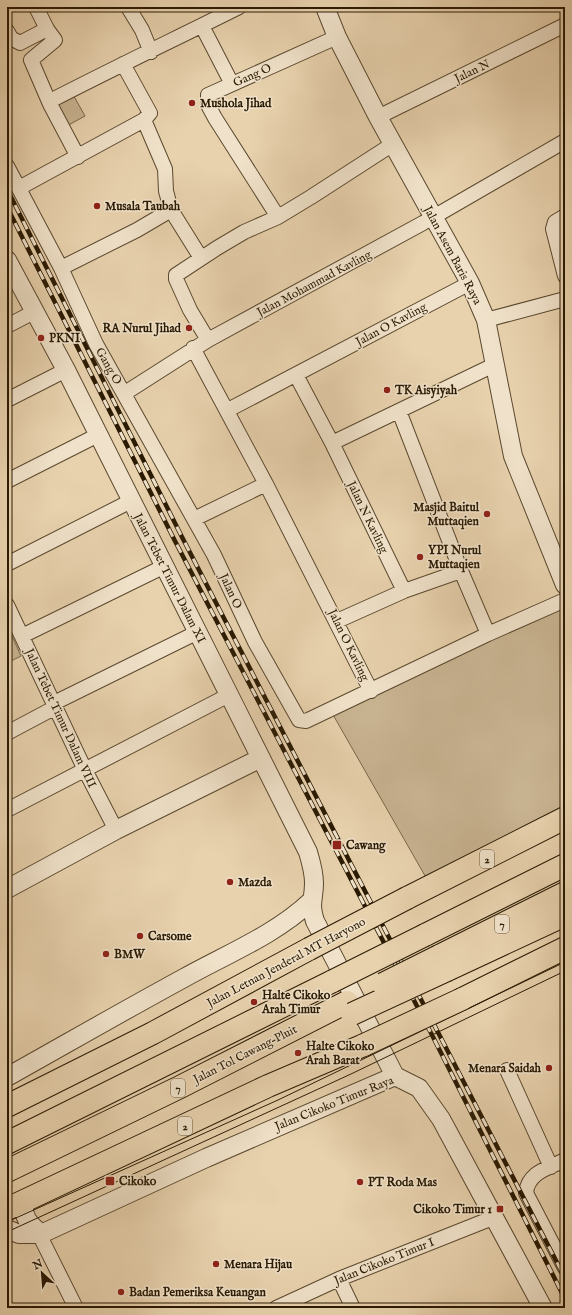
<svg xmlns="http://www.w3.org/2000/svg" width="572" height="1315" font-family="'IM FELL English',serif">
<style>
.green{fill:#c8b391;stroke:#79664a}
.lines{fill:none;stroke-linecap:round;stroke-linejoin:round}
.minor-casing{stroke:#5a482e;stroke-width:16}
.tertiary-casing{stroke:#5a482e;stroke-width:20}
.trunk-casing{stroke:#2a1a03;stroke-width:24}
.motorway-casing{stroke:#2a1a03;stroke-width:24}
.minor{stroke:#f0e2ca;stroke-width:14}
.tertiary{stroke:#f0e2ca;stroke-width:18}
.trunk{stroke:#e8d2ae;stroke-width:22}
.motorway{stroke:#e8d2ae;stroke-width:22}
.tram{stroke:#2a1a03;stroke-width:1}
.rail-casing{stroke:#2a1a03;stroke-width:4.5}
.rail{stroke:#f0e2ca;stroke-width:3;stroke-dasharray:9;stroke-linecap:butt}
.trunk-bridge-casing{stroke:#2a1a03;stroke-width:24;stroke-linecap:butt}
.motorway-bridge-casing{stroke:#2a1a03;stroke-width:24;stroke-linecap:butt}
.trunk-bridge{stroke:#e8d2ae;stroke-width:22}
.motorway-bridge{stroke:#e8d2ae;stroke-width:22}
.poi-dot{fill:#8f2418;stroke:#f0e2ca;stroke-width:1.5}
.labels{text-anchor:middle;stroke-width:3;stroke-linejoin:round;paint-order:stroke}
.shield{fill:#f0e2ca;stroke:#65563f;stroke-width:1}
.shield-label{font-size:11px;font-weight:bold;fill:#2a1a03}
.street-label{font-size:12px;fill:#2a1a03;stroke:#f0e2ca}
.poi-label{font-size:12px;font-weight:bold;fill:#2a1a03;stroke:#f0e2ca;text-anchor:start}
</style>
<rect width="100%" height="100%" fill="#e8d2ae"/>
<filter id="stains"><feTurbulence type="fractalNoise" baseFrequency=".005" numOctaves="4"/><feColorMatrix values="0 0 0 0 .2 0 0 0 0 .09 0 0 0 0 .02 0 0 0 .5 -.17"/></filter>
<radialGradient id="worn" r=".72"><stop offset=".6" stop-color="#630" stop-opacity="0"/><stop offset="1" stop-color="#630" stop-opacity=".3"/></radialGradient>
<path class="green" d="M71,91L85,116L65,127L51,102Z
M565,605V813L428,881L332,713Z
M7,625L21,656L7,663Z"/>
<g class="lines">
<defs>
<path id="minor" d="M36,7L47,29L55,40L31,60L50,104L78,157
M128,7L142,30L151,52
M202,26L232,84
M7,31L11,38L20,43L47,29
M50,102L52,100C114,68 177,38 239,7
M378,117L565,25
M144,120L165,169L166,191L171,210L201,258
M7,166L61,268L96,344L214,555L255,642L299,720L306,721L488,634L565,600
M19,188L144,120L150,113L123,64
M565,216L555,222L553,229L565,276
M278,217L215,118L208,105V95L337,37
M61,268L137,230L171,210
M486,320L565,299
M7,326L34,312
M208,340L190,310L176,279V275L217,248L244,232L278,217L311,197L393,144
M193,348L266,484L371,691
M296,375L332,443L404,591
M125,393L208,340L423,223L565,141
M7,400L66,370
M228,410L470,283
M399,411L461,571L488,634
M332,443L494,365
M7,481L98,435
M194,519L266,484
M7,564L131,501
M7,605L85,770L116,830
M337,621L404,591L461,571
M22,636L165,566
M54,703L198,632
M7,733L56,707
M7,810L229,695
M507,1070L551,1167
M565,1160C549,1168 528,1172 526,1193L565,1268
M41,1234L43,1242L76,1308
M339,1279L353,1308
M276,1308L339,1279L495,1217"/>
<path id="tertiary" d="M325,7L337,37L378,117L470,283L486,320L513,456L565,585
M7,260L66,370L308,852C311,862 314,872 314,883C314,900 309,903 315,921L395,1076
M7,889L116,830L261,758
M395,1076L419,1088L441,1119L543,1308
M7,1077C66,1044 125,1010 184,978C227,954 275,935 311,901
M24,1201C22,1217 29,1224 41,1234
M7,1229L19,1234H41L206,1158L395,1076"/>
<path id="trunk" d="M407,898L565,818
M462,999L565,948
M7,1106L153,1033L309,949
M7,1209L268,1086L364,1045"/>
<path id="motorway" d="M425,935L565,865
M439,956L565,893
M447,970L565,915
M7,1143L333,981
M7,1171L180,1087L347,1002"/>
</defs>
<use href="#minor" class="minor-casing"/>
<use href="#tertiary" class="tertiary-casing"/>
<use href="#trunk" class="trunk-casing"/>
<use href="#motorway" class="motorway-casing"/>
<use href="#minor" class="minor"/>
<use href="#tertiary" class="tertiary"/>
<use href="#trunk" class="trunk"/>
<use href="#motorway" class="motorway"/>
<path class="tram" d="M7,1222L278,1100L565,962
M7,1232L351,1074L565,971"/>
<defs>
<path id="rail" d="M7,189L183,539L565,1278
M7,207L176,543L432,1035L565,1299"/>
</defs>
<use href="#rail" class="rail-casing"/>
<use href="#rail" class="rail"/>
<defs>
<path id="trunk-bridge" d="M309,949L407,898
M364,1045L462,999"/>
<path id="motorway-bridge" d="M333,981L425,935
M383,984L439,956
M352,1014L447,970"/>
</defs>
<use href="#trunk-bridge" class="trunk-bridge-casing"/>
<use href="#motorway-bridge" class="motorway-bridge-casing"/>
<use href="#trunk-bridge" class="trunk-bridge"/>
<use href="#motorway-bridge" class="motorway-bridge"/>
</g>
<g class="poi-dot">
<circle cx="192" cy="103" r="4"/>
<circle cx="97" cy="206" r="4"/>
<circle cx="189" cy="328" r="4"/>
<circle cx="41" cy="338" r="4"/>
<circle cx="387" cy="390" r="4"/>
<circle cx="487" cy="514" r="4"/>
<circle cx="420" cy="557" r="4"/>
<rect x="332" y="840" width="10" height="10" rx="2"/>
<circle cx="230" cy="882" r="4"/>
<circle cx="140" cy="936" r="4"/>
<circle cx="106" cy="954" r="4"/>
<circle cx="254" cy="1002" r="4"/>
<circle cx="298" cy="1053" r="4"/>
<circle cx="549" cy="1068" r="4"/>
<rect x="105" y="1176" width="10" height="10" rx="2"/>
<circle cx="360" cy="1182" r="4"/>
<rect x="496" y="1205" width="8" height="8" rx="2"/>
<circle cx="216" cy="1264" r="4"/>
<circle cx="121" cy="1292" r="4"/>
</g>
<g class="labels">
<g class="shield">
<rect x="480" y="850" width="14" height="18" rx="3"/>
<rect x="495" y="915" width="14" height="18" rx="3"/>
<rect x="171" y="1079" width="14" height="18" rx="3"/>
<rect x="178" y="1117" width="14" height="18" rx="3"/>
</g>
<g class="shield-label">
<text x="487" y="863">2</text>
<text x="502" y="928">7</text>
<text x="178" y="1092">7</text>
<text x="185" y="1130">2</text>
</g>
<g class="street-label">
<text transform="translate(472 71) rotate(-26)" y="4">Jalan N</text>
<text transform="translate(252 75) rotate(-24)" y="4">Gang O</text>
<text transform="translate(453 255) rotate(62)" y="4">Jalan Asem Baris Raya</text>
<text transform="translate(314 283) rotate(-28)" y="4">Jalan Mohammad Kavling</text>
<text transform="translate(391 324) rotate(-28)" y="4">Jalan O Kavling</text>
<text transform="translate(109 366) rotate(60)" y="4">Gang O</text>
<text transform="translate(368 517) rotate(64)" y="4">Jalan N Kavling</text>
<text transform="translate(170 578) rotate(63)" y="4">Jalan Tebet Timur Dalam XI</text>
<text transform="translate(231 591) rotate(65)" y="4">Jalan O</text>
<text transform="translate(349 645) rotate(64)" y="4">Jalan O Kavling</text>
<text transform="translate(61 718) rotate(65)" y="4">Jalan Tebet Timur Dalam VIII</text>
<text transform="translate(286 962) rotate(-28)" y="4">Jalan Letnan Jenderal MT Haryono</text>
<text transform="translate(245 1054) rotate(-27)" y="4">Jalan Tol Cawang–Pluit</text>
<text transform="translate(334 1103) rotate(-22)" y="4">Jalan Cikoko Timur Raya</text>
<text transform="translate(384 1261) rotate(-22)" y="4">Jalan Cikoko Timur I</text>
</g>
<g class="poi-label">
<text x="200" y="107">Mushola Jihad</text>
<text x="105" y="210">Musala Taubah</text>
<text x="181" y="332" text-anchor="end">RA Nurul Jihad</text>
<text x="49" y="342">PKNI</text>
<text x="395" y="394">TK Aisyiyah</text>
<text x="479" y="511" text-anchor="end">Masjid Baitul<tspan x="479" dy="14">Muttaqien</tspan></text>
<text x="428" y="554">YPI Nurul<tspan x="428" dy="14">Muttaqien</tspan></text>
<text x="346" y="849">Cawang</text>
<text x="238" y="886">Mazda</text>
<text x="148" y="940">Carsome</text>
<text x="114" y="958">BMW</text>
<text x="262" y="999">Halte Cikoko<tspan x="262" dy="14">Arah Timur</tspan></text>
<text x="306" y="1050">Halte Cikoko<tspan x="306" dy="14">Arah Barat</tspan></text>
<text x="541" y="1072" text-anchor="end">Menara Saidah</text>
<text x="119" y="1185">Cikoko</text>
<text x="368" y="1186">PT Roda Mas</text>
<text x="492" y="1213" text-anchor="end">Cikoko Timur 1</text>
<text x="224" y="1268">Menara Hijau</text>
<text x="129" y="1296">Badan Pemeriksa Keuangan</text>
</g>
</g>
<rect width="572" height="1315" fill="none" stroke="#e8d2ae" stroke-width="24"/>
<rect x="8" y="8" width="556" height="1299" fill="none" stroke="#2a1a03" stroke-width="2"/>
<rect x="12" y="12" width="548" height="1291" fill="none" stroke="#2a1a03"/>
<g transform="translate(42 1273) rotate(334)" stroke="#f0e2ca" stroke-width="3" paint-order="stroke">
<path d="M0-3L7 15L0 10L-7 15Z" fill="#2a1a03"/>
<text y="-6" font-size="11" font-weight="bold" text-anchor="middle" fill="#2a1a03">N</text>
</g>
<rect width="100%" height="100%" filter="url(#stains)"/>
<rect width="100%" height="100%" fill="url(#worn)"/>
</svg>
